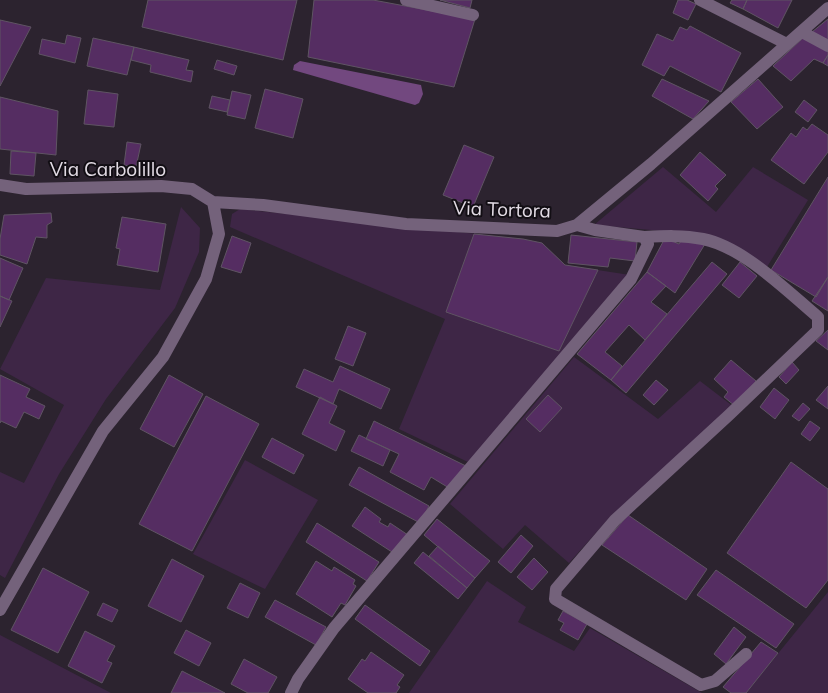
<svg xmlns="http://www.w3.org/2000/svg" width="828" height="693" font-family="Mulish,sans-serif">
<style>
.green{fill:#3e2646}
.water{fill:#72487f}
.building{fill:#552d62;stroke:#5f5463}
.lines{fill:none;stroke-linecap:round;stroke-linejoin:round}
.minor{stroke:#74627b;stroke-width:12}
.labels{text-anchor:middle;stroke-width:4;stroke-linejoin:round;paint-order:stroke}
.street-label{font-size:19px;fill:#e2dbe4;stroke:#120e14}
</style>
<rect width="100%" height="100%" fill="#2c232f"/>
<path class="green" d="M663,167L716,212L753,167L808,200L767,267L708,235L594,225Z
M181,207L200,228L199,252L175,308L106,399L59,474L5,578L0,575V472L24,483L64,405L0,369L46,278L160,290Z
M240,209L523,239L542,243L565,265L630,275L470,463L399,429L445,319L230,227L232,214Z
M574,357L658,419L700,381L734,407L611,516L569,563L525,525L503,549L450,504Z
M245,460L318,500L265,589L193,554Z
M487,581L526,607L518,622L574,651L590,628L702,693H409Z
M828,592V693H746Z
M0,635L111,693H0Z"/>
<path class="water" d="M300,61L421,85L423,94L419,103L415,105L293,70L294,65Z"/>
<path class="building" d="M148,0H297L283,60L142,27Z
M314,0H373L475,19L454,87L308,57Z
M440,0H472L470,8Z
M678,0H687L696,4L688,20L673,13Z
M732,0H747L743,9L730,3Z
M747,0H792L778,28L743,9Z
M828,19V40L812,32Z
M0,20L31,27L0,86Z
M690,26L741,53L721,92L670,66L664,76L642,65L657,34L673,41L680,27L687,30Z
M67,35L81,38L75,63L39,54L42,39L65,44Z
M804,37L828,51V55L823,63L814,59L791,81L773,66Z
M93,38L134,47L127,75L87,66Z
M134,47L189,60L186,70L193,71L191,82L150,72L151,65L131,60Z
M828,55V66L823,63Z
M217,60L237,66L234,75L214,69Z
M662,79L709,101L693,119L652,96Z
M758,79L783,107L757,129L731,102Z
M265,89L303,99L293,138L255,128Z
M88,90L118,94L114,127L84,124Z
M232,91L251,95L245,119L227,115Z
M212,96L230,100L227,112L209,108Z
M0,97L58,111L56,155L0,149Z
M804,100L817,110L808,122L795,112Z
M812,124L828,135V152L804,184L771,160L791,133L796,137L803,127L807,130Z
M127,142L141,144L136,167L124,165Z
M464,145L494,157L473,207L443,195Z
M11,151L36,153L34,176L10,174Z
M700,152L726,175L715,186L718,189L708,201L680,175Z
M828,177V277L816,297L771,270Z
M51,213L52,222L47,225V238L36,237L27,264L0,255V239L4,215Z
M122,217L166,224L158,272L117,265L120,249L116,248Z
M474,234L523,239L542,243L565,265L598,270L559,351L446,312Z
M571,235L637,242L635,261L610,258L608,267L568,263Z
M232,236L251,243L241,273L221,267Z
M665,238L679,244L683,238L705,244L675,293L647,272Z
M0,258L23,268L9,300L0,296Z
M712,262L727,274L626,393L611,380Z
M740,262L757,276L739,298L722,285Z
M647,272L666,286L651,302L667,314L645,340L629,325L605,352L622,366L611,380L577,354Z
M828,277V311L812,301Z
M0,296L12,301L0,327Z
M348,326L366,333L353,366L335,359Z
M828,330V350L816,341Z
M731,360L756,381L735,406L724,397L728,392L714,379Z
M792,362L799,370L786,384L779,377Z
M340,366L390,389L381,409L339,389L333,404L296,387L304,369L333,382Z
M0,375L30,389L26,397L45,406L39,419L24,412L16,428L1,421L0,423Z
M169,375L203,394L174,447L140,429Z
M656,380L668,390L654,405L643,395Z
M828,386V409L816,400Z
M774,388L789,400L775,419L760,407Z
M548,395L562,408L540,432L526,419Z
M206,396L259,424L192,551L139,524Z
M320,397L337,406L329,423L345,431L336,451L302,434Z
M803,403L810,409L799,421L792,416Z
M374,421L466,466L449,488L431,477L424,490L390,472L399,454L366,439Z
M810,421L820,428L810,441L801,434Z
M359,435L390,450L383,466L351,451Z
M272,438L304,455L294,474L262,457Z
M791,462L828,489V580L806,608L727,553Z
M359,467L429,506L420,523L349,485Z
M365,507L381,519L379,522L388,527L390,523L408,535L392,552L352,526Z
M628,515L707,569L686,600L602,545Z
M437,519L490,561L475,578L424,535Z
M317,523L379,562L367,581L306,542Z
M521,535L533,546L511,573L498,562Z
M438,546L475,578L467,588L429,556Z
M423,552L467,588L458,599L414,563Z
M534,558L548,572L532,590L517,577Z
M172,559L204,576L181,622L148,606Z
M316,561L332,571L334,567L355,580L353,584L356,586L345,605L341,603L332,617L296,594Z
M43,568L89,592L58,653L11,630Z
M716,570L794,624L776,648L697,595Z
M240,583L260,593L248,618L227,608Z
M275,600L326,627L316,645L265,617Z
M103,603L118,610L112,622L97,615Z
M365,605L430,651L420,666L355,619Z
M563,611L587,624L578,640L560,630L564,623L558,620Z
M734,627L746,637L726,664L714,654Z
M186,630L211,643L199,666L174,653Z
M85,631L115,646L107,661L112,663L102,683L68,666Z
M761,642L778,653L746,693H731L723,687Z
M371,652L404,675L397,685L400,687L396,693H368L348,679L362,659L365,661Z
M244,659L277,677L268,693H248L231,684Z
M182,671L225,693H171Z"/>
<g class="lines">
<path class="minor" d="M406,0L473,15
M700,0L787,44
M802,32L828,46
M0,185L26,189L161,186L192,189L213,202L263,205L406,224L557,231L577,225L651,164L828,8
M644,237C664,236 683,235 703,239C743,247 786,290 818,317V330L729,415L615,520L556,589L555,599L701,685L715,681L746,654
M0,610L103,431L163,357L206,279L219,234L213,202
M291,693L298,679L334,628L631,279L648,244L644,237L595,230L577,225"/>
</g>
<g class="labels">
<g class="street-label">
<text x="108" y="176">Via Carbolillo</text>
<text transform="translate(502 209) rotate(2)" y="7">Via Tortora</text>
</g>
</g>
</svg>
